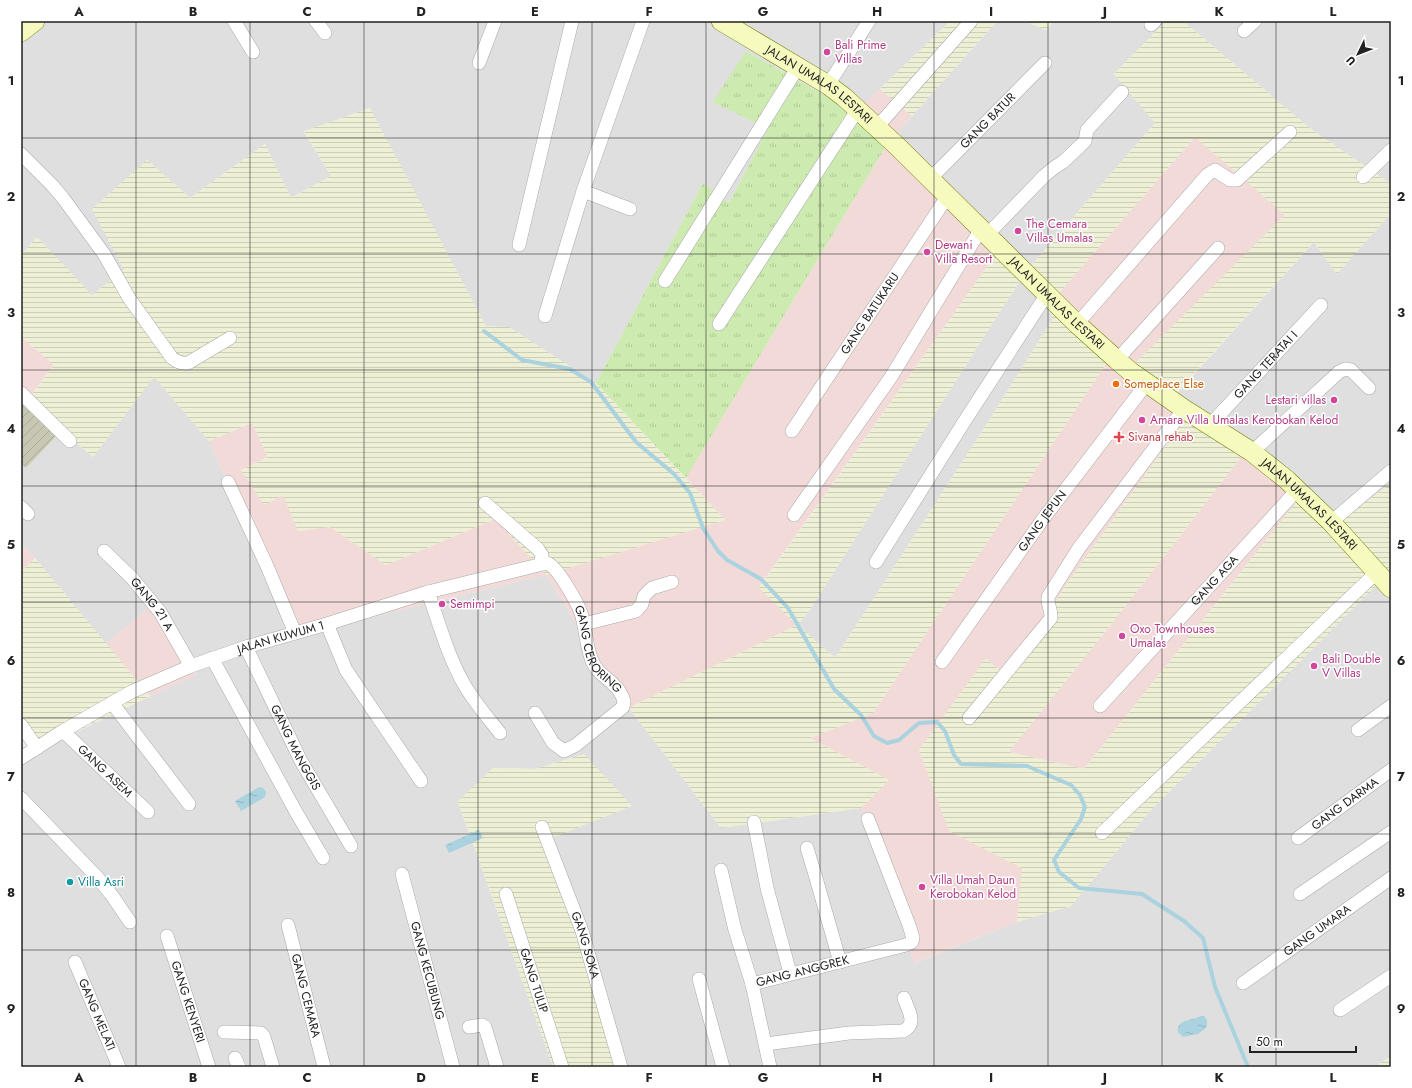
<svg xmlns="http://www.w3.org/2000/svg" width="1412" height="1088" font-family="Jost,sans-serif">
<style>
.residential{fill:#e0dfdf}
.commercial{fill:#f2dad9}
.construction{fill:url(#construction-furrows)}
.farmland{fill:url(#farmland-rules);fill-rule:evenodd}
.grass{fill:url(#grass-tufts)}
.water{fill:url(#water-ripples)}
.lines{fill:none;stroke-linecap:round;stroke-linejoin:round}
.stream{stroke:#aad3df;stroke-width:4}
.street-casing{stroke:#a9a9a9;stroke-width:14}
.secondary-casing{stroke:#707d05;stroke-width:20}
.street{stroke:#fff;stroke-width:13}
.secondary{stroke:#f7fabf;stroke-width:19}
.grid{fill:none;stroke:#222;stroke-width:1;stroke-opacity:0.55}
.hotel-dot{fill:#d1479c;stroke:#fff;stroke-width:1.5}
.food-dot{fill:#e8710a;stroke:#fff;stroke-width:1.5}
.health-dot{fill:#e0444e;stroke:#fff;stroke-width:1.5}
.culture-dot{fill:#0f9aa8;stroke:#fff;stroke-width:1.5}
.labels{text-anchor:middle;stroke-width:3;stroke-linejoin:round;paint-order:stroke}
.hotel-label{font-size:12px;fill:#b23c85;stroke:#fff;text-anchor:start}
.street-label{font-size:12px;fill:#222;stroke:#fff}
.food-label{font-size:12px;fill:#c56008;stroke:#fff;text-anchor:start}
.health-label{font-size:12px;fill:#be3a42;stroke:#fff;text-anchor:start}
.culture-label{font-size:12px;fill:#0d838f;stroke:#fff;text-anchor:start}
.neatline{fill:none;stroke:#222;stroke-width:1.5}
.grid-label{font-size:13px;text-anchor:middle;font-weight:bold;fill:#222}
</style>
<defs>
<pattern id="construction-furrows" width="10" height="10" patternUnits="userSpaceOnUse"><rect width="10" height="10" fill="#c7c7b4"/><path d="M-1 1l2-2M0 10L10 0M9 11l2-2" fill="none" stroke="#abab9a"/></pattern>
<pattern id="farmland-rules" width="6" height="5" patternUnits="userSpaceOnUse"><rect width="6" height="5" fill="#eef0d5"/><path d="M0 2.5h6" fill="none" stroke="#ccceb7"/></pattern>
<pattern id="grass-tufts" width="24" height="20" patternUnits="userSpaceOnUse"><rect width="24" height="20" fill="#cdebb0"/><path d="M3 7l-1-3M5 7V3M7 7l1-3M15 17l-1-3M17 17v-4M19 17l1-3" fill="none" stroke="#b0c997"/></pattern>
<pattern id="water-ripples" width="26" height="14" patternUnits="userSpaceOnUse"><rect width="26" height="14" fill="#aad3df"/><path d="M2 4q2-2 4 0t4 0M15 11q2-2 4 0t4 0" fill="none" stroke="#92b5bf"/></pattern>
</defs>
<rect width="100%" height="100%" fill="#f2efe9"/>
<path class="residential" d="M21,21H950L855,113L746,51L768,129L729,203L703,183L596,383L510,328L486,326L369,108L304,132L331,176L291,198L265,144L190,198L147,160L124,270L92,296L37,237L21,255Z
M997,21H1025L1046,30L1054,21H1166L1114,74L1155,123L1024,274L1051,302L1052,320L979,436L835,658L797,625L809,611L1024,274L888,143Z
M1183,21H1391V184L1311,129Z
M1391,213V483L1345,518L1299,499L1170,401L1314,242L1337,274Z
M154,376L209,441L296,635L546,575L629,708L721,828L861,808L915,963L1017,922L1071,906L1150,811L1386,575L1391,585V1056L1375,1067H624L542,842L584,754L535,769L493,768L458,802L553,1067H21V759L196,674L148,608L106,644L35,558L21,544V464L26,468L62,430L93,457Z"/>
<path class="commercial" d="M880,89L912,116L889,143L999,250L759,587L797,625L629,708L546,575L296,635L209,441L252,423L268,457L241,470L283,494L298,531L330,526L386,565L495,519L725,520L686,478L888,143L855,113Z
M1196,136L1285,215L1131,368L1188,415L1066,585L1007,679L986,659L949,831L1023,868L1017,922L914,963L861,808L889,780L810,738L873,713L1110,358L1051,302Z
M21,337L54,364L28,400L21,393Z
M1242,456L1299,499L1084,769L1009,752L1114,621Z
M21,544L35,558L21,572Z
M148,608L196,675L150,696L106,644Z"/>
<path class="construction" d="M21,393L62,430L26,468L21,464Z"/>
<path class="farmland" d="M950,21H997L912,116L880,89Z
M1025,21H1054L1046,30Z
M1166,21H1183L1311,129L1391,184V213L1337,274L1314,242L1169,401L1130,368L1285,215L1195,137L1052,301L1110,358L873,713L810,738L889,780L861,808L721,828L629,708L797,625L759,588L999,250L1024,274L1155,123L1114,74ZM1024,274L1051,301L1052,320L979,436L835,658L798,625L809,611Z
M370,108L486,326L509,327L596,383L725,520L546,575L495,519L386,565L330,527L298,531L283,495L264,505L241,470L268,457L252,423L209,441L154,377L93,457L28,400L54,365L21,337V255L37,237L92,295L124,270L92,209L147,160L190,198L265,144L291,198L331,176L304,131Z
M1188,415L1242,456L1114,621L1009,752L1084,769L1299,499L1345,518L1391,483V571L1150,811L1071,906L1017,922L1022,868L949,831L919,750L986,658L1007,678L1066,585Z
M35,558L150,696L69,735L41,745L21,721V572Z
M584,754L632,806L542,842L624,1067H553L458,801L493,768L535,769Z
M1391,1056V1067H1375Z"/>
<path class="grass" d="M746,51L855,113L888,143L686,478L596,383L703,183L729,203L768,129L713,102Z"/>
<path class="water" d="M259,787L263,788L266,792L265,797L241,811L235,801Z
M479,830L483,838L449,853L445,845Z
M1201,1016H1204L1207,1020V1026L1205,1029L1198,1034L1183,1037L1178,1032C1176,1019 1192,1021 1201,1016Z"/>
<g class="lines">
<path class="stream" d="M484,331L522,360L570,369L591,382L636,442L674,474L690,493L703,528L718,551L727,560L761,579L788,608L834,689L861,715L874,736L887,743L899,740L919,723L937,722L945,731L954,755L961,764L1027,766L1071,785L1080,795L1085,807L1081,819L1054,860L1059,872L1079,888L1142,894L1184,921L1203,938L1215,987L1248,1067"/>
<defs>
<g id="street">
<path d="M234,21L253,52"/>
<path d="M316,21L325,33"/>
<path d="M1151,25L1155,21"/>
<path d="M1244,31L1255,21"/>
<path d="M479,63L495,21"/>
<path d="M828,85L869,21"/>
<path d="M877,127L971,21"/>
<path d="M21,154L52,185L63,198L104,254L129,298L172,358C177,362 181,364 188,363L230,338"/>
<path d="M1363,177L1391,150"/>
<path id="s1" d="M930,179L1045,63"/>
<path d="M583,191L630,209"/>
<path d="M987,235L1044,176L1055,167L1063,162L1080,146L1085,141L1087,130L1122,92"/>
<path d="M519,245L572,21"/>
<path d="M665,281L798,67"/>
<path d="M545,316L583,191L643,21"/>
<path d="M719,324L858,109"/>
<path d="M1077,324L1207,175L1215,170L1230,180H1237L1290,132"/>
<path d="M1117,360L1218,248"/>
<path d="M21,393L70,441"/>
<path id="s2" d="M1210,425L1321,305"/>
<path id="s3" d="M792,431L947,197"/>
<path d="M1252,452L1339,372L1345,369L1351,370L1369,388"/>
<path d="M228,482L267,566L295,633"/>
<path d="M485,503L538,549L542,555L541,563"/>
<path d="M21,507L28,514"/>
<path d="M794,515L891,377L981,229"/>
<path d="M1331,522L1391,471"/>
<path id="s4" d="M104,551L132,578L160,612L191,666"/>
<path d="M876,562L964,422L1047,294"/>
<path d="M428,592C439,623 448,657 465,686C475,703 488,718 500,733"/>
<path d="M327,624L346,670L421,781"/>
<path d="M584,624L636,611L642,604L644,596L652,588L672,582"/>
<path id="s5" d="M246,647L301,761L351,846"/>
<path d="M212,658L296,812L323,858"/>
<path id="s6" d="M942,662L1043,519L1147,383"/>
<path d="M112,703L189,804"/>
<path id="s7" d="M1100,706L1298,489"/>
<path d="M969,718L1051,618C1052,610 1047,605 1048,597L1079,548L1184,409"/>
<path d="M21,725L37,748"/>
<path d="M1358,730L1391,706"/>
<path id="s8" d="M63,731L148,812"/>
<path id="s9" d="M21,758L63,731L131,692L191,666L246,647L327,624L428,592L547,563C557,566 577,602 581,613C586,628 586,649 593,663C598,674 607,677 614,685C619,689 622,695 624,701L623,707L576,745L564,751L553,743L535,713"/>
<path d="M21,798L98,878L113,897L130,922"/>
<path d="M754,822L767,888L790,973"/>
<path id="s10" d="M542,827L582,931L621,1067"/>
<path d="M1102,833L1377,572"/>
<path id="s11" d="M1298,838L1391,770"/>
<path d="M807,848L816,878L840,962"/>
<path d="M721,870L735,930L752,984"/>
<path id="s12" d="M402,874L453,1067"/>
<path id="s13" d="M506,894L562,1067"/>
<path d="M1300,894L1391,832"/>
<path id="s14" d="M288,925L324,1067"/>
<path id="s15" d="M167,936L209,1067"/>
<path id="s16" d="M75,962L119,1067"/>
<path d="M699,979L723,1067"/>
<path id="s17" d="M1243,983L1391,878"/>
<path d="M1340,1010L1391,976"/>
<path d="M469,1027L482,1025L485,1027L497,1067"/>
<path d="M224,1032L261,1033L264,1037L273,1067"/>
<path d="M766,1044L849,1033L903,1031C918,1024 908,1010 904,998"/>
<path d="M235,1058L239,1067"/>
<path id="s18" d="M770,1067L752,984L906,945L912,942L913,938L909,925L868,819"/>
</g>
<g id="secondary">
<path id="s19" d="M721,21L828,85L844,97L897,146L1077,324L1117,360L1131,372L1184,409L1252,452L1287,480L1331,522L1391,588"/>
<path d="M21,32L35,21"/>
</g>
</defs>
<use href="#street" class="street-casing"/>
<use href="#secondary" class="secondary-casing"/>
<use href="#street" class="street"/>
<use href="#secondary" class="secondary"/>
</g>
<path class="grid" d="M136,21V1067M250,21V1067M364,21V1067M478,21V1067M592,21V1067M706,21V1067M820,21V1067M934,21V1067M1048,21V1067M1162,21V1067M1276,21V1067M21,138H1391M21,254H1391M21,370H1391M21,486H1391M21,602H1391M21,718H1391M21,834H1391M21,950H1391"/>
<g class="hotel-dot">
<circle cx="827" cy="52" r="4"/>
<circle cx="1018" cy="231" r="4"/>
<circle cx="927" cy="252" r="4"/>
<circle cx="1334" cy="400" r="4"/>
<circle cx="1142" cy="420" r="4"/>
<circle cx="442" cy="604" r="4"/>
<circle cx="1122" cy="636" r="4"/>
<circle cx="1314" cy="666" r="4"/>
<circle cx="922" cy="887" r="4"/>
</g>
<circle class="food-dot" cx="1116" cy="384" r="4"/>
<path class="health-dot" d="M1117 431h4v4h4v4h-4v4h-4v-4h-4v-4h4z"/>
<circle class="culture-dot" cx="70" cy="882" r="4"/>
<g class="labels">
<g class="hotel-label">
<text x="835" y="49">Bali Prime<tspan x="835" dy="14">Villas</tspan></text>
<text x="1026" y="228">The Cemara<tspan x="1026" dy="14">Villas Umalas</tspan></text>
<text x="935" y="249">Dewani<tspan x="935" dy="14">Villa Resort</tspan></text>
<text x="1326" y="404" text-anchor="end">Lestari villas</text>
<text x="1150" y="424">Amara Villa Umalas Kerobokan Kelod</text>
<text x="450" y="608">Semimpi</text>
<text x="1130" y="633">Oxo Townhouses<tspan x="1130" dy="14">Umalas</tspan></text>
<text x="1322" y="663">Bali Double<tspan x="1322" dy="14">V Villas</tspan></text>
<text x="930" y="884">Villa Umah Daun<tspan x="930" dy="14">Kerobokan Kelod</tspan></text>
</g>
<g class="street-label">
<text dy="4" stroke="none"><textPath href="#s19" startOffset="117">JALAN UMALAS LESTARI</textPath></text>
<text dy="4" stroke="none"><textPath href="#s1" startOffset="82">GANG BATUR</textPath></text>
<text dy="4" stroke="none"><textPath href="#s19" startOffset="441">JALAN UMALAS LESTARI</textPath></text>
<text dy="4" stroke="none"><textPath href="#s3" startOffset="141">GANG BATUKARU</textPath></text>
<text dy="4" stroke="none"><textPath href="#s2" startOffset="82">GANG TERATAI I</textPath></text>
<text dy="4" stroke="none"><textPath href="#s19" startOffset="765">JALAN UMALAS LESTARI</textPath></text>
<text dy="4" stroke="none"><textPath href="#s6" startOffset="173">GANG JEPUN</textPath></text>
<text dy="4" stroke="none"><textPath href="#s7" startOffset="170">GANG AGA</textPath></text>
<text dy="4" stroke="none"><textPath href="#s4" startOffset="72">GANG 21 A</textPath></text>
<text dy="4" stroke="none"><textPath href="#s9" startOffset="288">JALAN KUWUM 1</textPath></text>
<text dy="4" stroke="none"><textPath href="#s9" startOffset="667">GANG CERORING</textPath></text>
<text dy="4" stroke="none"><textPath href="#s5" startOffset="112">GANG MANGGIS</textPath></text>
<text dy="4" stroke="none"><textPath href="#s8" startOffset="58">GANG ASEM</textPath></text>
<text dy="4" stroke="none"><textPath href="#s11" startOffset="58">GANG DARMA</textPath></text>
<text dy="4" stroke="none"><textPath href="#s17" startOffset="91">GANG UMARA</textPath></text>
<text dy="4" stroke="none"><textPath href="#s10" startOffset="126">GANG SOKA</textPath></text>
<text dy="4" stroke="none"><textPath href="#s12" startOffset="100">GANG KECUBUNG</textPath></text>
<text dy="4" stroke="none"><textPath href="#s18" startOffset="137">GANG ANGGREK</textPath></text>
<text dy="4" stroke="none"><textPath href="#s13" startOffset="91">GANG TULIP</textPath></text>
<text dy="4" stroke="none"><textPath href="#s14" startOffset="73">GANG CEMARA</textPath></text>
<text dy="4" stroke="none"><textPath href="#s15" startOffset="69">GANG KENYERI</textPath></text>
<text dy="4" stroke="none"><textPath href="#s16" startOffset="57">GANG MELATI</textPath></text>
</g>
<g class="food-label">
<text x="1124" y="388">Someplace Else</text>
</g>
<g class="health-label">
<text x="1128" y="441">Sivana rehab</text>
</g>
<g class="culture-label">
<text x="78" y="886">Villa Asri</text>
</g>
</g>
<rect width="1412" height="1088" fill="none" stroke="#ffffff" stroke-width="44"/>
<g transform="translate(1358 54) rotate(227)" stroke="#ffffff" stroke-width="3" paint-order="stroke">
<path d="M0-3L7 15L0 10L-7 15Z" fill="#222222"/>
<text y="-6" font-size="11" font-weight="bold" text-anchor="middle" fill="#222222">U</text>
</g>
<path d="M1250 1046v6h106v-6" fill="none" stroke="#222222" stroke-width="2"/>
<text x="1256" y="1046" font-size="12" fill="#222222" stroke="#ffffff" stroke-width="3" paint-order="stroke">50 m</text>
<rect x="22" y="22" width="1368" height="1044" class="neatline"/>
<g class="grid-label">
<text x="79" y="16">A</text>
<text x="193" y="16">B</text>
<text x="307" y="16">C</text>
<text x="421" y="16">D</text>
<text x="535" y="16">E</text>
<text x="649" y="16">F</text>
<text x="763" y="16">G</text>
<text x="877" y="16">H</text>
<text x="991" y="16">I</text>
<text x="1105" y="16">J</text>
<text x="1219" y="16">K</text>
<text x="1333" y="16">L</text>
<text x="11" y="85">1</text>
<text x="1401" y="85">1</text>
<text x="11" y="201">2</text>
<text x="1401" y="201">2</text>
<text x="11" y="317">3</text>
<text x="1401" y="317">3</text>
<text x="11" y="433">4</text>
<text x="1401" y="433">4</text>
<text x="11" y="549">5</text>
<text x="1401" y="549">5</text>
<text x="11" y="665">6</text>
<text x="1401" y="665">6</text>
<text x="11" y="781">7</text>
<text x="1401" y="781">7</text>
<text x="11" y="897">8</text>
<text x="1401" y="897">8</text>
<text x="11" y="1013">9</text>
<text x="1401" y="1013">9</text>
<text x="79" y="1082">A</text>
<text x="193" y="1082">B</text>
<text x="307" y="1082">C</text>
<text x="421" y="1082">D</text>
<text x="535" y="1082">E</text>
<text x="649" y="1082">F</text>
<text x="763" y="1082">G</text>
<text x="877" y="1082">H</text>
<text x="991" y="1082">I</text>
<text x="1105" y="1082">J</text>
<text x="1219" y="1082">K</text>
<text x="1333" y="1082">L</text>
</g>
</svg>
